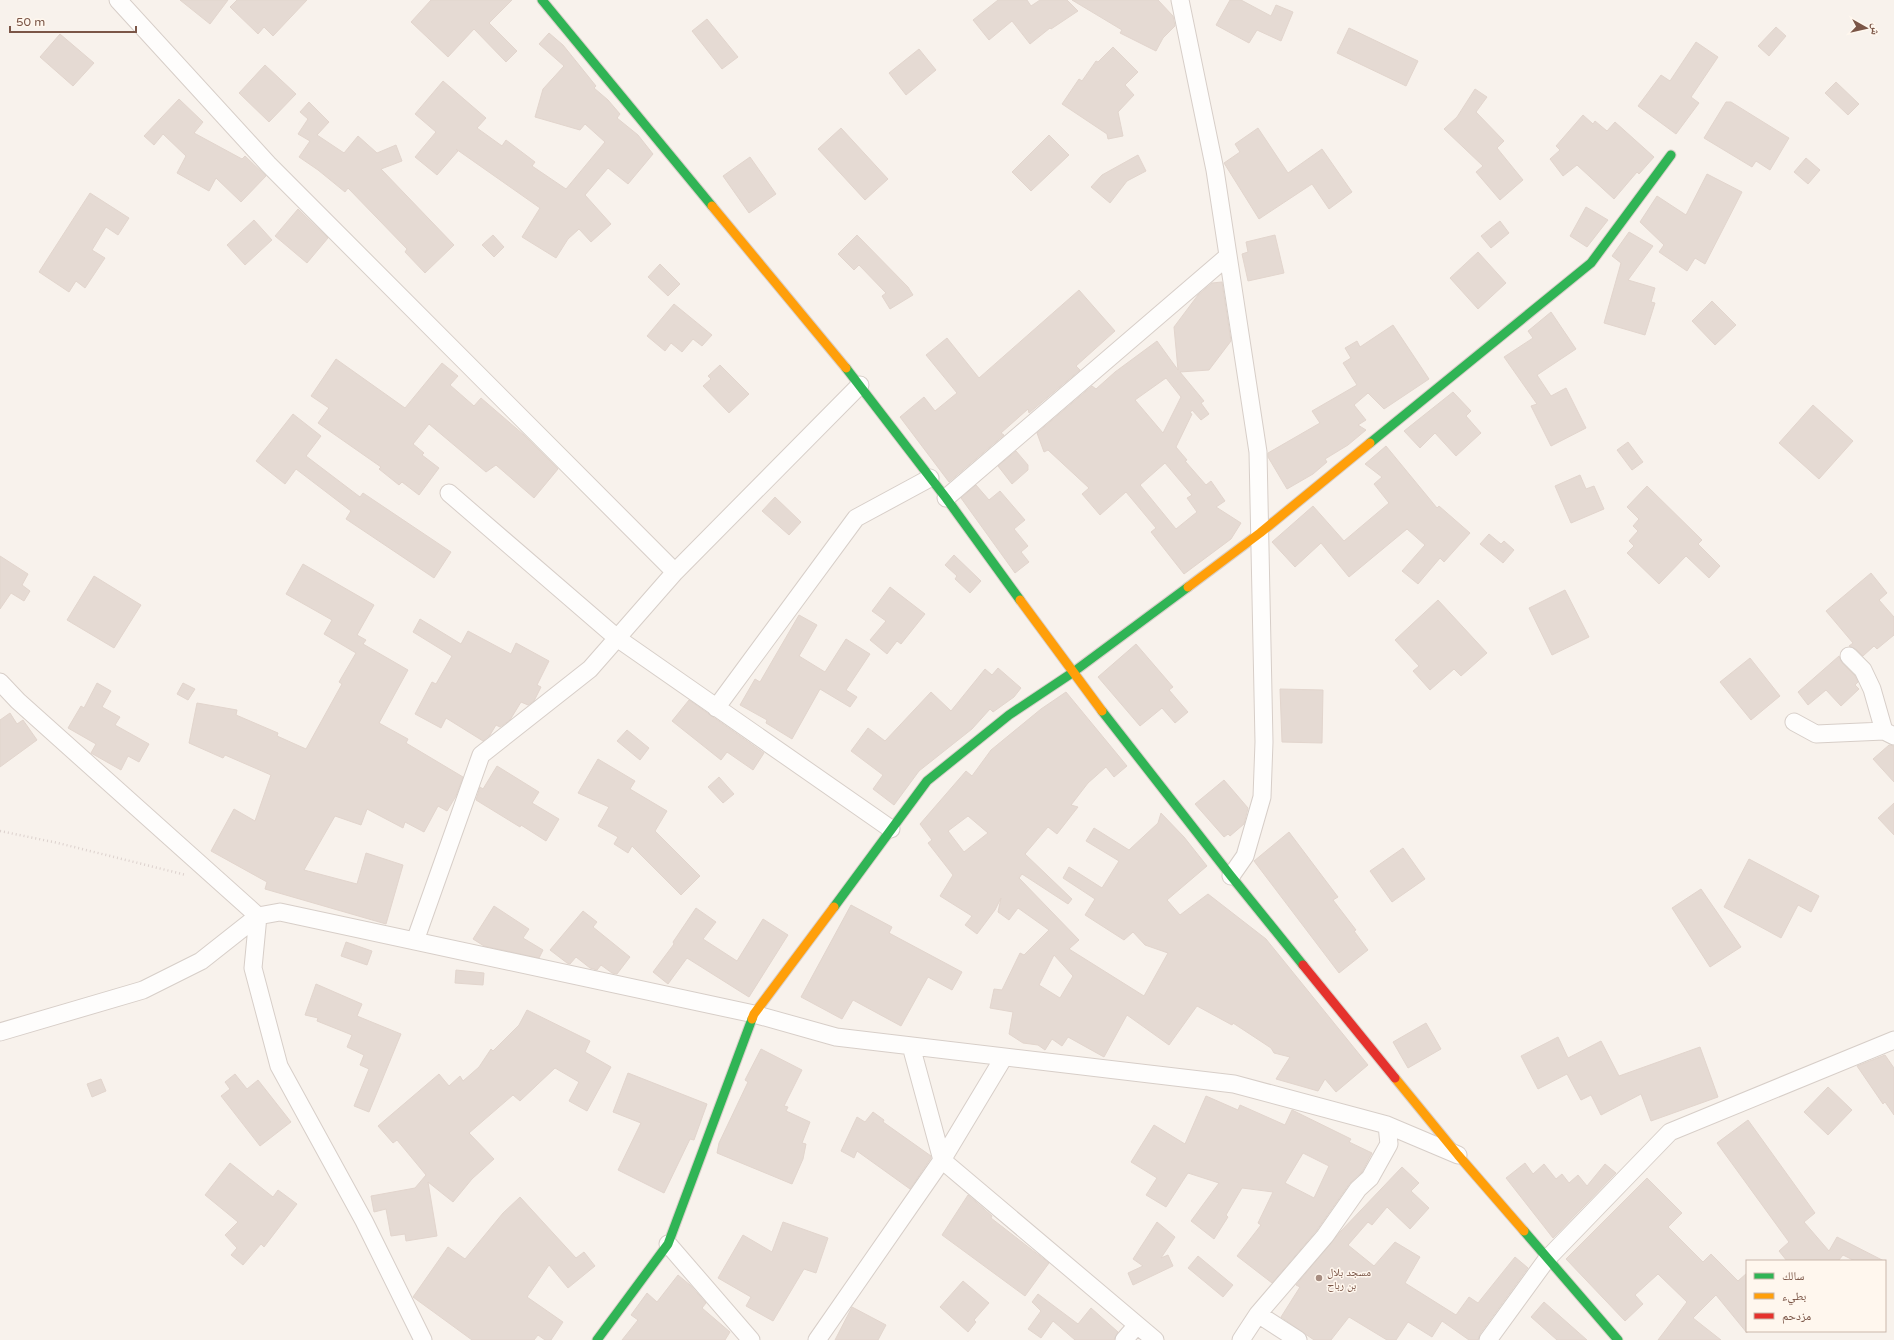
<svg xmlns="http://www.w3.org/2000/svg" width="1894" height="1340" font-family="'Varela Round','Noto Naskh Arabic',sans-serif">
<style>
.building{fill:#e5dad3;stroke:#e2d5cd;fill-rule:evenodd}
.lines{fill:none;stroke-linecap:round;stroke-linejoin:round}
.street-casing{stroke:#d7cec8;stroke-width:19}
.fast-casing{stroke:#d9cfc9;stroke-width:11}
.slow-casing{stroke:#d9cfc9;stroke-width:11}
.jam-casing{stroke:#d9cfc9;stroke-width:11}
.path{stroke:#dcd1cd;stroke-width:2.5;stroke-dasharray:1 3;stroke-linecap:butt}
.street{stroke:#fefdfc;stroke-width:17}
.fast{stroke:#30b455;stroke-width:9}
.slow{stroke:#ff9f0a;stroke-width:9}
.jam{stroke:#e5322d;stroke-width:9}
.poi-dot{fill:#a78d81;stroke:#fff7ee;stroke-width:1.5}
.labels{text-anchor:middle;stroke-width:3;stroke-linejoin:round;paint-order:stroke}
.poi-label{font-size:11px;fill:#7b5647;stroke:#fff7ee;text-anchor:start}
</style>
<rect width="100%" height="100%" fill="#f8f2ec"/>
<path class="building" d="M180,0H228L210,24Z
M237,0H307L273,36L264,27L258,34L230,7Z
M431,0H512L489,23L517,51L506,62L474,29L448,57L411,22Z
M998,0H1027L1031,6L1040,0H1067L1078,11L1051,29L1050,28L1030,44L1012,21L989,40L973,20Z
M1072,0H1158L1173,16L1175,26L1163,38L1156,51L1120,33L1122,30Z
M1230,0H1241L1271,16L1276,5L1293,12L1281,41L1257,30L1249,43L1216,25Z
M707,19L738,57L722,69L692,31Z
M1776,27L1786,36L1769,56L1758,46Z
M1349,28L1418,61L1406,86L1337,53Z
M549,33L563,45L596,86L594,88L608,100L620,114L617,118L638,135L653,154L628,184L608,168L585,195L611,224L591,242L579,229L568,239L556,258L522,237L540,208L456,149L458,151L437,175L415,157L436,132L415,114L443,81L486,118L477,128L502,146L506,140L535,162L532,166L566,189L605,142L585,124L580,130L535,117L543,89L564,66L539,44Z
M60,34L94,63L73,86L40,57Z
M1696,42L1718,57L1691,97L1699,103L1676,134L1638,106L1661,75L1670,81Z
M1113,47L1138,72L1125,85L1134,95L1118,112L1123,136L1108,139L1107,134L1062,104L1079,79L1082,81L1096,61L1098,62Z
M919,49L936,70L906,95L889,73Z
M265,65L296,94L269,122L239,93Z
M1836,82L1859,104L1848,115L1825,93Z
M1475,89L1487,97L1476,112L1504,141L1497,148L1523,180L1500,200L1476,172L1483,166L1444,129L1457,117Z
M179,99L203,122L194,133L242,159L245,156L266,176L241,202L216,178L209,191L177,173L186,156L163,134L154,145L144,136Z
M309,102L329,122L317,135L344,153L358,136L377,153L396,145L402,161L381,169L454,245L425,273L405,252L407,249L348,188L345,192L318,170L299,157L310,141L298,134L308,119L300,112Z
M1726,102H1731L1789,138L1770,170L1756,161L1752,167L1704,138Z
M1583,115L1593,124L1595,121L1607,131L1615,122L1654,157L1639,174L1637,172L1614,199L1577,165L1563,176L1550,159L1560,150L1556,146Z
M841,128L888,179L865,200L818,149Z
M1258,128L1288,173L1322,149L1352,192L1329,209L1312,184L1259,219L1224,163L1240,152L1235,144Z
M1049,135L1069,155L1031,191L1012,172Z
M1138,155L1146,171L1127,181L1110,203L1091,187L1102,175Z
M750,157L776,194L749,213L723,176Z
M1806,158L1820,170L1808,184L1794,172Z
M1707,174L1742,192L1705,264L1695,258L1687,271L1659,252L1664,245L1640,222L1657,196L1686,215Z
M90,193L129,218L118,235L106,227L92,250L105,258L85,288L76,281L69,292L39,272Z
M1586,207L1608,220L1587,247L1570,236Z
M298,209L328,238L307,263L275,236Z
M254,220L272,240L245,265L227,245Z
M1500,221L1509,233L1491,248L1481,236Z
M1629,232L1653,246L1628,280L1655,288L1651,302L1655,303L1645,335L1604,323L1621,263L1612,256Z
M493,235L504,247L494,257L482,245Z
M857,235L908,287L913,295L890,309L882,296L886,293L859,265L854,270L838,254Z
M1275,235L1284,273L1248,281L1242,254L1248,252L1246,242Z
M1478,252L1506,283L1478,309L1450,278Z
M660,264L680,284L668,296L648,277Z
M1222,282L1231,341L1209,370L1180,372L1204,401L1201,403L1209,414L1201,420L1192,410L1190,413L1192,414L1176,447L1187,460L1185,461L1206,485L1211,481L1225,501L1216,507L1241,523L1231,539L1184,574L1151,532L1156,528L1126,492L1100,515L1082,494L1089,488L1048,450L1044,452L1037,433L1092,386L1096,389L1115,372L1157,341L1178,370L1174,327L1198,295L1212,283ZM1166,378L1181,397L1163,433L1135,400ZM1165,463L1192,495L1187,498L1197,512L1176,529L1140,485Z
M1079,290L1115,331L1076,366L1080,370L1029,413L1028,409L1001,433L1004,435L949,482L900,417L924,397L935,411L957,393L926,355L947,338L979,378Z
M1712,301L1736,325L1715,345L1692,321Z
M674,304L712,335L702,346L693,339L682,352L671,343L665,351L647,336Z
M1551,312L1576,349L1537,375L1551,396L1566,388L1586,428L1551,446L1531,406L1537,404L1504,357L1533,338L1528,331Z
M1393,325L1429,379L1384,409L1368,393L1354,405L1366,420L1358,425L1366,430L1348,445L1325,459L1327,462L1313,474L1287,489L1268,457V453L1320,423L1312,411L1357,385L1343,363L1351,358L1345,348L1357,341L1360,347Z
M336,359L405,408L442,363L458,376L450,385L474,406L481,398L524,435L558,469L534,498L496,465L486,472L429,424L413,444L424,453L422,455L439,468L419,495L402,482L399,485L379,469L381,467L318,423L329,408L311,396Z
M720,365L749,394L729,413L703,386L711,379L708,376Z
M1453,392L1471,411L1466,416L1481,433L1456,456L1435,433L1420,448L1404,431Z
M1813,405L1853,441L1819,479L1779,443Z
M293,414L321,436L306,456L360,497L363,493L451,552L434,578L346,519L351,511L296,469L285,484L256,461Z
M1628,442L1643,462L1632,470L1617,450Z
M1386,446L1437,508L1439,506L1470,533L1444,562L1440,558L1418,584L1402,571L1425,545L1407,529L1349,577L1321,543L1295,567L1272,542L1313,506L1344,541L1389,503L1374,484L1382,477L1365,464Z
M1016,451L1028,465V470L1012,484L998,466Z
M1580,475L1586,489L1594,486L1604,509L1571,523L1555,486Z
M976,485L989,500L1000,491L1025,520L1014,529L1028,546L1021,552L1029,562L1015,573L961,498Z
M1647,486L1702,540L1698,544L1720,566L1709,578L1686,556L1659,584L1627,553L1634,546L1629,541L1638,531L1633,526L1639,519L1627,507Z
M775,497L801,522L789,535L762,511Z
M1489,534L1501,544L1504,541L1514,550L1503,563L1480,544Z
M954,555L981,581L970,593L955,579L957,576L945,565Z
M0,556L28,574L22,585L30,591L24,601L11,593L0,609Z
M303,564L374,605L357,635L366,640L363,644L408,670L379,723L408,739L406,743L463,777L456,796L447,811L438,806L424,832L405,822L403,828L367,809L361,825L335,816L304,870L357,884L366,853L403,865L386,924L265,889L267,882L211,851L234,809L255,821L271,775L225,755L223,758L189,743L197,703L237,710L236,715L278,733L277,736L306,749L342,684L339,682L356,653L324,634L332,620L286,594Z
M1871,573L1887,593L1879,600L1894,617V635L1877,649L1874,646L1863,656L1856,649L1849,646L1853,643L1826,611Z
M94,576L141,605L114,648L67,620Z
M890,587L925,614L901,644L897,641L887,654L870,640L886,621L872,611Z
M1565,590L1589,637L1552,655L1529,608Z
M1438,600L1487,653L1461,676L1454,669L1430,690L1413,671L1419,666L1395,640Z
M799,615L817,625L799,656L825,672L846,639L870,654L846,690L857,697L850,707L820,689L792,739L766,723L767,720L740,705L755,679L760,682Z
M420,619L461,644L468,631L511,654L516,643L549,661L537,685L541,687L534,701L528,705L521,702L510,720L500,727L496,725L490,735L483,741L446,718L441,728L415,714L432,682L436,684L452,656L413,632Z
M1136,644L1173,687L1169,690L1188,712L1175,723L1162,708L1140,726L1098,677Z
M1839,656L1842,663L1855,676L1858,682L1855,685L1859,689L1841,706L1826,690L1808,705L1798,692Z
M1750,658L1780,696L1751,720L1720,682Z
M998,668L1021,688L1014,697L993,712L990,709L972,729L919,771L894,805L873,789L883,775L851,751L868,728L885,741L931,692L951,711L985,669L992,675Z
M97,683L111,691L102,707L120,717L115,725L149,744L139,762L128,756L121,770L91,753L96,744L68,728L81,706L84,708Z
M183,683L195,689L188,700L177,694Z
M1280,689L1323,690L1322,743L1282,742Z
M1066,692L1127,766L1114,777L1106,767L1088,783L1071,805L1078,807L1057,834L1048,827L1025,854L1072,899L1068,904L1022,874L1019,878L1079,940L1069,949L1144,996L1168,953L1145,945L1133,932L1124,940L1085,915L1095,899L1063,878L1069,867L1102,888L1119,861L1086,841L1094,828L1129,850L1158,823L1161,813L1184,837L1207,866L1167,900L1180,915L1208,894L1266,939L1368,1065L1336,1092L1325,1079L1318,1091L1276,1079L1290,1057L1274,1053L1271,1048L1233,1023L1232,1025L1197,1006L1169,1045L1127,1015L1104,1057L1068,1037L1062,1046L1052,1039L1045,1050L1038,1045L1023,1043L1009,1034L1013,1012L990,1008L994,989L1002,990L1020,953L1024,955L1049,930L1018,908L1009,920L998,912L1001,898L995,910L977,934L965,925L972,916L940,896L953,875L928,843L932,840L920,824L966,771L972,776L991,750L1041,709ZM968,816L988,833L964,852L948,831ZM1054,955L1073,976L1060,998L1039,985Z
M689,700L764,753L753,770L727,752L721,760L672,721Z
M10,713L17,724L23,720L37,740L0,767V720Z
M627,730L649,748L640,760L617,741Z
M1889,745L1894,746V782L1873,759Z
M598,759L635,781L630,789L667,811L655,831L700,876L681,895L632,846L628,853L614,844L618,837L598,826L609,807L578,793Z
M497,766L539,792L532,803L559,819L546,841L521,825L520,827L476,800L480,787L483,789Z
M719,777L734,794L723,803L708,787Z
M1224,780L1248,808L1244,824L1230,836L1228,834L1224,837L1195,804Z
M1894,803V835L1878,818Z
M1289,832L1338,897L1333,900L1356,930L1354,931L1368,950L1339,973L1254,861Z
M1403,848L1425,879L1392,902L1370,871Z
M1749,859L1819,896L1811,912L1798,905L1781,938L1724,907Z
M1701,889L1741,947L1710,967L1672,908Z
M851,905L892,927L889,933L962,972L952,990L928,977L901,1026L853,1000L842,1019L801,997Z
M494,906L529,929L523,938L543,950L539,958L484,946L473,939Z
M696,908L716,922L703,939L737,961L763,919L788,935L749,997L687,958L668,984L653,972L674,944L673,942Z
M583,911L597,922L593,927L630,957L617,974L612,973L601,965L597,970L590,968L576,957L570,964L567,963L550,950Z
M346,942L372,951L367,965L341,956Z
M456,970L484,973L483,985L455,983Z
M316,984L362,1004L357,1016L401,1034L369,1112L354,1106L369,1069L360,1065L364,1055L347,1047L352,1035L317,1021L318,1018L305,1015Z
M527,1010L590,1041L585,1052L611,1067L587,1111L569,1101L579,1082L555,1068L520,1101L513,1095L469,1133L494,1159L472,1179L453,1202L428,1182L437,1236L406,1241L405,1234L391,1236L386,1209L374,1212L371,1196L415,1188L426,1175L397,1140L393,1143L378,1126L439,1074L449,1086L460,1076L463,1081L479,1067L491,1049L493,1051L519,1025Z
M1426,1023L1441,1049L1408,1068L1393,1042Z
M1558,1037L1568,1058L1601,1041L1619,1076L1700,1047L1718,1097L1651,1121L1641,1094L1601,1115L1591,1095L1581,1100L1567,1074L1538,1089L1521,1056Z
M761,1049L802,1070L784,1106L788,1107L786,1111L810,1122L802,1143L806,1144L803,1159L792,1184L717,1153L719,1143L748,1082L745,1080Z
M1885,1055L1894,1068V1115L1885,1102L1883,1104L1857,1066Z
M628,1073L707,1104L694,1140L690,1139L664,1193L618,1170L641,1123L613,1112Z
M235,1074L247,1089L258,1080L291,1122L260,1146L221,1096L230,1089L225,1082Z
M101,1079L106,1091L92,1097L87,1084Z
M1828,1087L1852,1110L1828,1135L1804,1112Z
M1206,1096L1238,1110L1240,1105L1285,1125L1292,1110L1351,1139L1349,1142L1372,1153L1362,1172L1350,1183L1317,1230L1272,1283L1237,1256L1261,1225L1258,1223L1273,1192L1242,1188L1226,1215L1228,1217L1214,1239L1191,1221L1219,1183L1188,1173L1166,1207L1146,1195L1157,1178L1131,1162L1154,1125L1185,1144ZM1303,1153L1329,1166L1314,1198L1285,1183Z
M873,1112L884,1120L883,1122L931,1156V1158L910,1189L857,1151L854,1158L841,1151L857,1117L865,1122Z
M1748,1120L1815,1213L1804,1222L1829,1251L1837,1237L1884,1261H1855L1843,1255L1838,1261H1787L1779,1251L1789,1242L1717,1143Z
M230,1163L273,1197L278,1190L297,1204L264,1247L261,1244L243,1265L231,1255L237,1248L225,1235L238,1222L205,1195Z
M1525,1163L1533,1174L1544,1164L1556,1179L1562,1174L1569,1183L1578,1175L1587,1186L1605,1164L1616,1173L1553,1238L1506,1178Z
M1402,1167L1419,1183L1411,1191L1429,1208L1410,1229L1387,1207L1372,1225L1368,1222L1348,1245L1374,1266L1395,1242L1420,1257L1405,1283L1456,1315L1469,1297L1478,1303L1515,1257L1528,1268L1480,1334L1478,1340H1469L1442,1321L1432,1337L1408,1322L1396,1340H1387L1349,1317L1331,1340H1314L1281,1317L1300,1287L1296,1285L1341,1231Z
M1647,1178L1682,1213L1668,1227L1703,1262L1711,1254L1738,1281L1747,1273V1333L1716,1295L1693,1318L1721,1340H1658L1687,1302L1658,1274L1635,1295L1643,1304L1625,1321L1566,1259Z
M968,1195L992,1216L991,1218L1049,1263L1025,1296L942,1235Z
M520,1197L576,1258L584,1252L595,1266L568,1288L549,1265L527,1297L563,1322L551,1340H545L538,1335L534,1340H472L413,1297L448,1247L465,1259L503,1213Z
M783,1222L828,1238L816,1273L804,1269L773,1321L746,1306L751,1297L718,1278L743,1235L772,1252Z
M1157,1222L1175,1237L1161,1258L1168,1255L1173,1266L1133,1285L1128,1273L1143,1266L1133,1259Z
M1198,1256L1233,1285L1223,1297L1188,1268Z
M678,1275L690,1285L706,1303L702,1308L730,1332L725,1340H622L638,1320L631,1315L647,1293L657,1302Z
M963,1281L989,1303L974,1320L976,1322L968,1332L940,1307Z
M1038,1294L1078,1324L1091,1308L1118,1332L1114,1340H1075L1053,1321L1041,1338L1028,1329L1041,1311L1032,1302Z
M1544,1302L1587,1340H1557L1531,1317Z
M852,1307L886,1325L878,1340H835Z"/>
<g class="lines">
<defs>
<path id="street" d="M118,0L268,164L675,572
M1180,0L1215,170L1258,452L1264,742L1262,797L1245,856L1231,876
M449,493L617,638L891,829
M946,498L1228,256
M1849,656L1863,670L1872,689L1884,731
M0,682L18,701L258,916L253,968L279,1066L364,1221L423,1340
M716,708L856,518L930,478
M1794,722L1816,734L1884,731L1894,736
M415,941L481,755L590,669L675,572L860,385
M0,1032L143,990L201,961L258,916L280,912L754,1014L836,1037L1234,1084L1387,1125L1458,1155
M911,1046L942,1160L1155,1340
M668,1244L751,1340
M1258,1314L1298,1340
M817,1340L942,1160L1004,1057
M1124,1340L1137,1325
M1241,1340L1258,1314L1325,1236L1358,1189L1370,1178L1389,1144L1387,1125
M1488,1340L1547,1259L1670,1132L1894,1040"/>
<path id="fast" d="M542,0L712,206
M846,368L946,498L1020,600
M1370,443L1591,263L1671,155
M1102,711L1231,876L1303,965
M834,907L927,781L1009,715L1072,673L1188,587
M1524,1231L1618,1340
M597,1340L668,1244L752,1019"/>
<path id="slow" d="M712,206L846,368
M1188,587L1260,533L1370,443
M1020,600L1102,711
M752,1019L754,1014L834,907
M1395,1078L1458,1155L1524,1231"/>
<path id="jam" d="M1303,965L1395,1078"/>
</defs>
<use href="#street" class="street-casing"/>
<use href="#fast" class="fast-casing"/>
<use href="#slow" class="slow-casing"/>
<use href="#jam" class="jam-casing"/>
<path class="path" d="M0,831L58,843L186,875"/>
<use href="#street" class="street"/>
<use href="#fast" class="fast"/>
<use href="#slow" class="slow"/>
<use href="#jam" class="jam"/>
</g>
<circle class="poi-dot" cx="1319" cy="1278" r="4"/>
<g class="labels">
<g class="poi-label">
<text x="1327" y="1276">مسجد بلال<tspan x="1327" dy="13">بن رباح</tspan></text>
</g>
</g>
<rect x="1746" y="1260" width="140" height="72" fill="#fff7ee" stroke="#cab7ab"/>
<rect x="1754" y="1273" width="20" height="6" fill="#30b455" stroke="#cab7ab"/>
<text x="1782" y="1280" font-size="12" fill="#7b5647">سالك</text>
<rect x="1754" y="1293" width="20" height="6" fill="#ff9f0a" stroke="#cab7ab"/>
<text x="1782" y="1300" font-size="12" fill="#7b5647">بطيء</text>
<rect x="1754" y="1313" width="20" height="6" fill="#e5322d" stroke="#cab7ab"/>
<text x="1782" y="1320" font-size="12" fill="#7b5647">مزدحم</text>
<g transform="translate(1866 28) rotate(98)" stroke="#fff7ee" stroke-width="3" paint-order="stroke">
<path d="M0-3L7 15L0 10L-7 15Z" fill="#7b5647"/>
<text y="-6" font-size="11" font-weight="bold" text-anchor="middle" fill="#7b5647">ش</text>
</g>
<path d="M10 26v6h126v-6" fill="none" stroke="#7b5647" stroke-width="2"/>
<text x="16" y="26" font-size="12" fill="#7b5647" stroke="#fff7ee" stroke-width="3" paint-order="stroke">50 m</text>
</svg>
